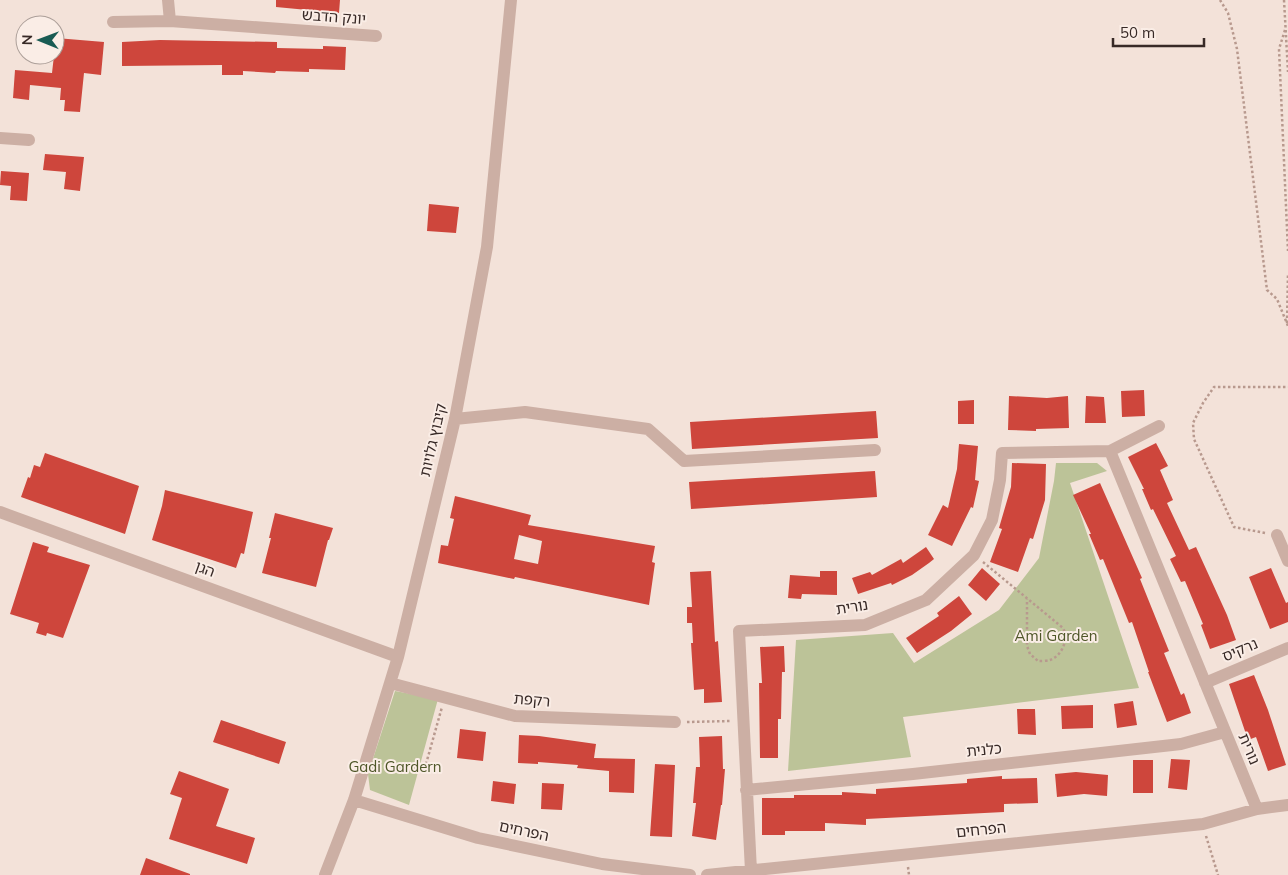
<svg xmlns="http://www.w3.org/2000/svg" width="1288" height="875" font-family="Mulish,'Noto Sans Hebrew',sans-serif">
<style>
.green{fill:#bcc398}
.building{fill:#ce463c;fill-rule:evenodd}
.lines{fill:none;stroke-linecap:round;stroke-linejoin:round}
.path{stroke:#b8998e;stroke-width:2.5;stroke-dasharray:2.5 2.5;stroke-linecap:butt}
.minor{stroke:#ccafa4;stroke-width:12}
.labels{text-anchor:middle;stroke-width:4;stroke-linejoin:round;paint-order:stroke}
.street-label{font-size:15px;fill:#372926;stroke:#faede6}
.park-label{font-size:15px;fill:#4e5628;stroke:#faede6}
</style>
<rect width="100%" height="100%" fill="#f3e2d9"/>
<path class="green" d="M1056,463H1097L1107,471L1070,483L1139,688L903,717L911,757L788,771L796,640L893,633L914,663L999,610L1039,558L1054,481Z
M395,691L438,699L409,805L370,790L368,774Z"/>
<path class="building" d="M276,0H340L339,13L276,7Z
M56,38L104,42L101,75L84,73L80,112L64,111L65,100H60L61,88L30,85L29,100L13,98L15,70L52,73Z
M160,40L277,42V48L323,49V46L346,47L345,70L309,69V72L276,71L275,73L243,71V75H222V65L122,66V42Z
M45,154L84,157L80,191L64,189L66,172L43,170Z
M1,171L29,173L27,201L10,200L11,186L0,185Z
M429,204L459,207L456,233L427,231Z
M1144,390L1145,416L1122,417L1121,391Z
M1009,396L1047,398L1068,396L1069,428L1036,429V431L1008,430Z
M1086,396L1104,397L1106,423H1085Z
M974,400V424H958V401Z
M876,411L878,438L692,449L690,422Z
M1156,443L1168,466L1160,470L1173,500L1167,503L1189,550L1196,547L1227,615L1236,640L1210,649L1201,625L1203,624L1185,581L1181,582L1170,559L1176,556L1153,509L1151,510L1142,489H1144L1128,457Z
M959,444L978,446L975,480L979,481L973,508L971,507L952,546L928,535L943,505L948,508L957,469Z
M45,453L139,486L125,534L21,497L28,477L30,478L34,465L40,467Z
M1012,463L1046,464L1045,500L1033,539L1030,538L1018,572L990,562L1002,529L999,528L1011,487Z
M875,471L877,497L691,509L689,482Z
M1100,483L1142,578L1140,579L1169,651L1164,653L1181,695L1184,693L1191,713L1167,722L1148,672H1149L1132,622L1129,623L1103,559L1100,560L1089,534H1091L1073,495Z
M165,490L253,512L244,554L241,553L236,568L152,540L162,506Z
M455,496L531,515L528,525L655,546L652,562L655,563L649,605L515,577L514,579L438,563L441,545L448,546L454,519L450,518ZM519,535L542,541L538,564L514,559Z
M275,513L333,528L329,540H328L316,587L262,573L271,538H269Z
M33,542L49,547L47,552L90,565L63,638L47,633L46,636L36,633L39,623L10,614Z
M926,547L934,559L929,563L912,575L892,585L891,583L858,594L852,578L870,572L872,575L901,559L903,563Z
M982,568L1000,584L986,601L968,585Z
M1271,568L1286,603L1288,602V622L1270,629L1249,577Z
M711,571L715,642L718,641L722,702L704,703V689L694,690L691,643H693L692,623H687V607H692L690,572Z
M820,571H837V595L802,594L801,599L788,598L790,575L820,577Z
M959,596L972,614L951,631L917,653L906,638L939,616L937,613Z
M784,646L785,672H782L781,719H778V758H760L759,683H762L760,647Z
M1254,675L1268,710L1286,765L1268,771L1256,737L1248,740L1229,684Z
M1133,701L1137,725L1117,728L1114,704Z
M1093,705V728L1062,729L1061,706Z
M1017,709H1035L1036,735L1018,734Z
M221,720L286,742L279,764L213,742Z
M460,729L486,732L483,761L457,758Z
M519,735L539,736L596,744L594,758L635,759L634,793L609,792V771L577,768L578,765L538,762V764L518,763Z
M722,736L723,769H725L722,805H721L716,840L692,836L696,803H693L696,767H700L699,737Z
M1171,759L1190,760L1187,790L1168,788Z
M1133,760H1153V793H1133Z
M655,764L675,765L672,837L650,836Z
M179,771L229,789L216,826L255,838L247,864L169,839L182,798L170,794Z
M1076,772L1108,775L1107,796L1084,794L1057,797L1055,774Z
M1002,776V779L1037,778L1038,803L1004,804V812L866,819V825L825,823V831H785V835H762V798H794V795H842V792L876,794V789L967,783V779Z
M493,781L516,784L514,804L491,801Z
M542,783L564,784L562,810L541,809Z
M146,858L190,874V875H140Z"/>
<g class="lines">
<path class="path" d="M1220,0L1228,13L1237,49L1267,290L1277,299L1288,326
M1284,0L1288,72
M1285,30L1279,49L1288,251
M1287,323L1288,273
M1265,533L1234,527L1194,439L1193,423L1203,403L1214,387H1288
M983,562L1063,628C1069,639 1062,656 1050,660C1047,661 1041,661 1038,661L1030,654L1027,646V599
M687,722L731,721
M426,764L442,707
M1206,836L1218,875
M908,867L909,875"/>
<path class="minor" d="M168,0L170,21
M113,22L170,21L376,36
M0,138L29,140
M455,419L525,412L648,429L684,461L875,450
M1110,451L1159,426
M0,512L398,657
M1277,535L1288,561
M390,683L515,716L675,722
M1205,683L1288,648
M746,790L913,774L1181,744L1225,732
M354,800L478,838L602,864L690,875
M751,871L739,631L865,625L926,600L974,555L992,520L1000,480L1002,453L1110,451L1257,809
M325,875L354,800L398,657L455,419L487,247L511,0
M707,875L1203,824L1257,809L1288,805"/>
</g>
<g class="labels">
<g class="street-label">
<text transform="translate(334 17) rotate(4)" y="5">יונק הדבש</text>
<text transform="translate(433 440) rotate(-77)" y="5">קיבוץ גלויות</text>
<text transform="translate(205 569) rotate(20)" y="5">הגן</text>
<text transform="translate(852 607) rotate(-9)" y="5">נורית</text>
<text transform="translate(1240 650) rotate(-23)" y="5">נרקיס</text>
<text transform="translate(532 700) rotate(5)" y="5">רקפת</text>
<text transform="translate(1249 749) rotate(67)" y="5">נורית</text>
<text transform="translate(984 750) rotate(-6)" y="5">כלנית</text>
<text transform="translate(981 830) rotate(-6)" y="5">הפרחים</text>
<text transform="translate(524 831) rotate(12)" y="5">הפרחים</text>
</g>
<g class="park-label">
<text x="1056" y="641">Ami Garden</text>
<text x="395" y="772">Gadi Gardern</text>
</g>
</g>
<g transform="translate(40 40) rotate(271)"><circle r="24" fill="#faede6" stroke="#ac9f99"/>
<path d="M0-4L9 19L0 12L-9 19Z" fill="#195b53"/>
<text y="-8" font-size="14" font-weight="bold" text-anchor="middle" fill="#372926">N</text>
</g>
<path d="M1113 38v8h91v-8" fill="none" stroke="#372926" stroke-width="2.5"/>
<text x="1120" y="38" font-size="15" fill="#372926" stroke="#faede6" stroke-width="4" paint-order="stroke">50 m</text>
</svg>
